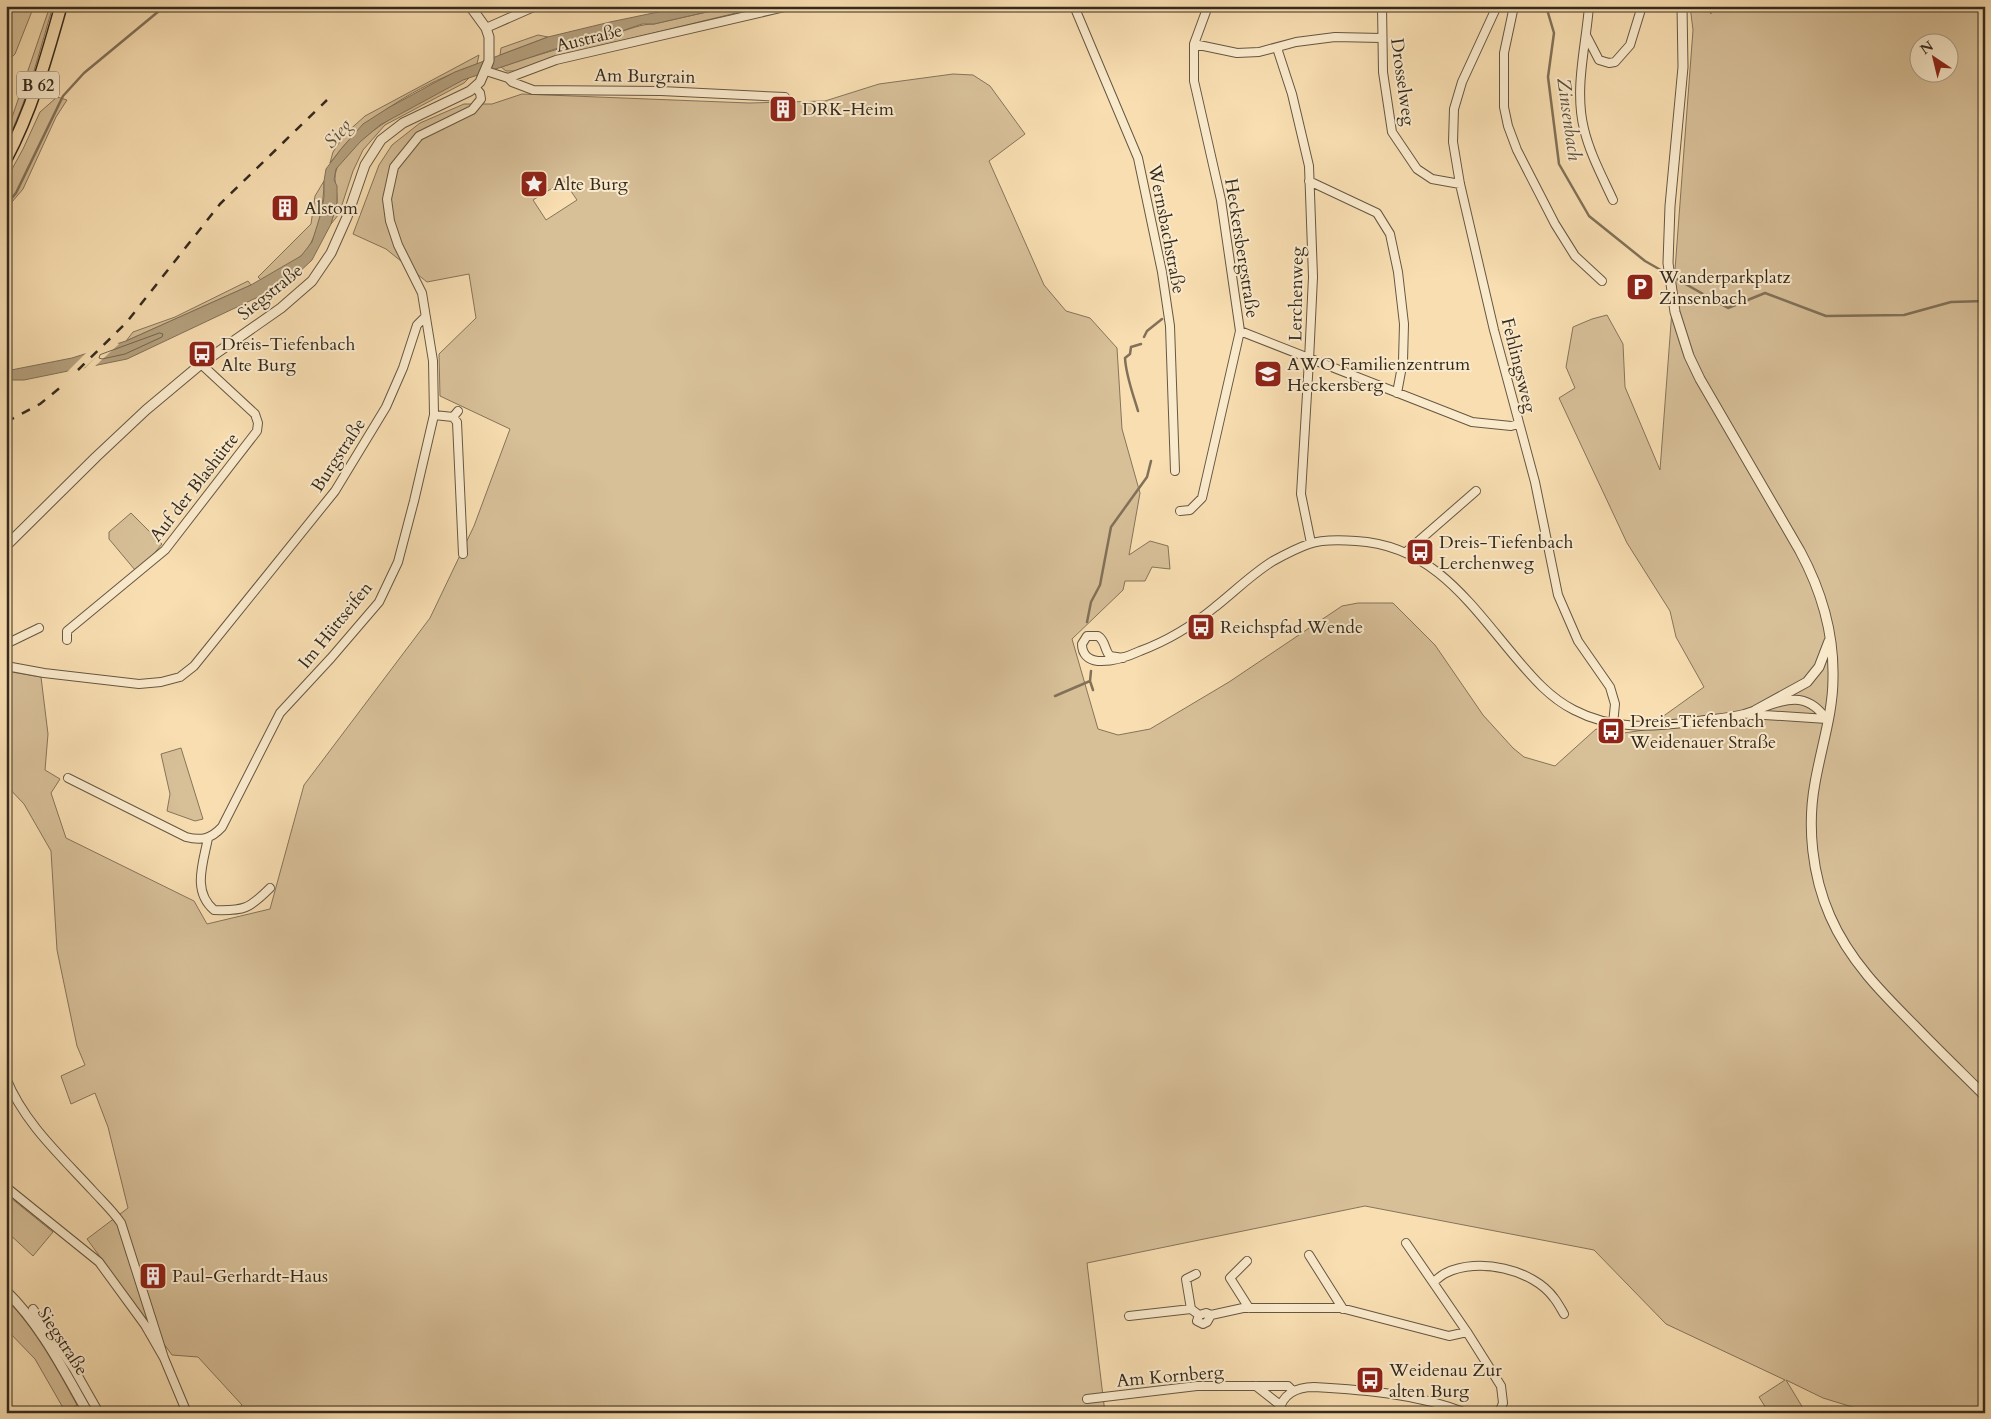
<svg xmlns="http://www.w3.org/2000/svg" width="1991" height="1419" font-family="Cardo,serif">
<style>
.green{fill:#d7bf98;stroke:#86745b;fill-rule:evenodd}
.water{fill:#b5a17f;stroke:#817158}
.pier{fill:#f8deb1}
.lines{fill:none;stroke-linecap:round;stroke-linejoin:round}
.shore{stroke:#74664e;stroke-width:1}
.stream{stroke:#817158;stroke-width:2.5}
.minor-casing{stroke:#655743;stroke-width:10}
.tertiary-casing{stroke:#655743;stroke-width:11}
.primary-casing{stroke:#342a1e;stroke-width:14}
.minor{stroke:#faeacc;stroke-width:8}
.tertiary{stroke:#faeacc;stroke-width:9}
.primary{stroke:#f8deb1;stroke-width:11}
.rail{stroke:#342a1e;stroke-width:2.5;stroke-dasharray:9 9;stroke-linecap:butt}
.labels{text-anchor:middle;stroke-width:4;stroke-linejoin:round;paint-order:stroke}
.shield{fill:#faeacc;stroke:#6f6452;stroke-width:1}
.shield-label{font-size:16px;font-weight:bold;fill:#342a1e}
.street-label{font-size:18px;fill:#342a1e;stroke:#faeacc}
.poi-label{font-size:18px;fill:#342a1e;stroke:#faeacc;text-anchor:start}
.water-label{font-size:19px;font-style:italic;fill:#5b4e3b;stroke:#faeacc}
</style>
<rect width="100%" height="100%" fill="#f8deb1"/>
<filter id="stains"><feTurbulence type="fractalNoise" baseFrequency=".004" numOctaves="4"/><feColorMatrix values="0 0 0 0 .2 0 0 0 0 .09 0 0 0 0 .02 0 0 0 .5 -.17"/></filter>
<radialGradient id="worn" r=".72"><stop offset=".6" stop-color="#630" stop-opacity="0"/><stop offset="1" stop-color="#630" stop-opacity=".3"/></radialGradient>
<path class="green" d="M6,6H34L15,54L6,63Z
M50,6H53C39,52 28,100 6,143V135Z
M733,6H765L554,57L514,71H506L501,67C539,54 578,43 617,33C630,29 641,24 654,24Z
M1690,6H1707L1711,14L1710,6H1985V1413H1872L1823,1398L1786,1380L1806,1413H1769L1759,1397L1785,1380L1666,1324L1594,1250L1365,1206L1087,1263L1105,1413H236L242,1405L198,1357L172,1355L87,1239L128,1208L108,1127L95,1093L71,1104L61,1076L85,1065L77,1046L57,950L51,851L24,804L6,785V671L41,677L48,734L45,770L60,779L51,793L66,838L194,901L207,924L270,909L304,785L430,618L474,526L510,429L440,396L439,354L476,318L469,274L427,282L386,249L353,234L379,165L392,145L420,123L464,104H492L522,94L749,103L825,101L879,84L953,74L973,75L990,86L1025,134L989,161L1044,285L1066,311L1090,318L1117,348L1122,429L1140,493L1129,555L1150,541L1168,546L1170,569L1152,567L1145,581H1125L1123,590L1072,639L1098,729L1118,735L1150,729L1229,682L1342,606L1358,603H1393L1435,645L1483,715L1513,748L1524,757L1555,766L1596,729L1617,734L1644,730L1704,687L1676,637L1670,611L1627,543L1559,398L1575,388L1566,367L1573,327L1592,319L1607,315L1623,344L1625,387L1660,470L1693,30ZM1918,42H1948V72H1918ZM564,181L577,200L546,220L533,200Z
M538,35L548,37L500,55L501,48Z
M479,55L477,64C434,79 389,103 355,134C346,142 338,153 330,163L333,152L345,134L365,116Z
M470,77L464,83L385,125L363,150L353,171L339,214L331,224C333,217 335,209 337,202C338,191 333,181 336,171C345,139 439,88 470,77Z
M57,97L67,100L56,117L23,189L6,209V180L23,149L40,112Z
M324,181C324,202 318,240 302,255C291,265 274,272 261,280L258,277L311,224L315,196Z
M248,281L251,285L126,341L133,332L175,317Z
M131,513L162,544L151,557L135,570L109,539V532Z
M181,748L203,819L195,821L167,811L170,794L161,754Z
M6,1194L53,1232L33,1256L6,1231Z
M6,1299C36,1329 57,1369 77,1405L66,1413L35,1359L6,1329Z"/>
<path class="water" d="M687,6H733L654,24H642L616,33L564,46L463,80L380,125L360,142L336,169L334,180L337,186V202L331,224L312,260L296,275L273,290L127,359L24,380H6V371L72,358L126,341L251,285L301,256L312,242L322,210L324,197V181L326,169L341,149L363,124L388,108L434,83L455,72L548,37L610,22Z"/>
<path class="pier" d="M116,342L119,344L93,368L83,370L97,356L82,370L67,372L89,350Z"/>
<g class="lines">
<path class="shore" d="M160,333L163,334L162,337L125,354L102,359L99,358L100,355Z"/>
<path class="stream" d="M1546,6L1554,33L1548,77L1559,164L1589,216L1645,261L1666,273
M6,205L16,193L63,96L84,73L165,6
M1673,277L1728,308L1765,293L1826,316L1904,315L1951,302L1985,301
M1144,337L1147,331L1162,319
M1138,411C1133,394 1126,376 1125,358L1130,354L1131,347L1141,344
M1087,622L1091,602L1100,585L1111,527L1147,477L1151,461
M1091,671L1090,681L1093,690
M1055,696L1090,681"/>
<defs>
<path id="minor" d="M1074,6L1138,158L1162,272L1170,326L1175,471
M1382,6L1383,72L1392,132L1417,169L1432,179L1460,184
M1497,6L1462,82L1454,109L1453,142L1460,184L1494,330L1535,482L1558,595L1578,641L1610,687L1615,704L1613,724
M1514,6L1504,53V107L1508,126L1517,150L1555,224L1575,256L1602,281
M1589,6C1586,46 1574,89 1584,129C1590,154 1602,176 1613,200
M486,28L536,6
M1586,35L1599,60L1609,63L1615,62L1630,45L1642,6
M1194,44L1237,53L1259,52L1296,42L1335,37L1381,38
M1277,48L1292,94L1309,166L1313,277L1309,360L1301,494L1311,543
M486,71L508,78L556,60L789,6
M508,78L512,82L533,90L661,91L785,97
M1309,181L1377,213L1390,234L1398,272L1404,324L1403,361L1397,393
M1240,331L1472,422L1511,426L1518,424
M434,415L453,417L458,411
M453,417L457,422L463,554
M1180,511L1190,510L1202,498L1240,331L1221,200L1194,81V44L1208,6
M1406,552L1476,491
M67,640V631L165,550L257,431L258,423L255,414L201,364
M6,644L39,628
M1123,658L1110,656C1104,650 1106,641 1098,636H1087L1082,644C1082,654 1088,660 1098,661C1113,662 1127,657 1140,651C1167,641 1192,626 1215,607C1234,592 1252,574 1273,561C1284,555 1297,548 1309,544C1323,539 1342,540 1356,541C1433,545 1471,605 1516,658C1533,678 1550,698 1574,710C1612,730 1651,727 1693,722C1710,719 1728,718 1744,714C1762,709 1781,698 1799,700C1812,702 1819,710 1827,719
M6,666L44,673L139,684L161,682L180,677L194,666L335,491L386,407L403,368L417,325L425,317
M1749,714L1827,719
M68,778L186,837C201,841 211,839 222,827L280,713L331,658L379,602L398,562L414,501L434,415L433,361L422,293L398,245L390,221L387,199L394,167L419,136L472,110L481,99L480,93L475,87
M208,838C203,864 192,891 214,910C244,911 249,909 270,888
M6,1078C24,1123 61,1156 93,1191C103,1202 113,1211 121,1223L164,1358L145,1325L99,1262L6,1187
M1406,1243L1467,1332L1501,1386L1503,1403L1499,1413
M1309,1255L1343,1309
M1247,1261L1230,1278L1249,1308
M1433,1282C1437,1280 1441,1275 1446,1273C1478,1257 1533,1269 1554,1298C1558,1303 1561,1309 1564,1314
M33,1309L74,1369L99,1413
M1191,1309L1186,1279L1196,1274
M1211,1315L1207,1322L1203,1324L1197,1321L1199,1315L1206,1313L1211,1315L1243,1308H1341L1449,1336L1467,1332
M1129,1316L1191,1309L1199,1315
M164,1358L187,1413
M1256,1386L1280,1405
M1087,1399L1197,1386H1288L1293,1391
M1279,1413C1281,1394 1297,1387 1314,1387C1365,1390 1419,1394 1466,1413"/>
<path id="tertiary" d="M1682,6L1683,67L1670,206L1668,263L1675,312L1689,356L1700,379L1800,551C1821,590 1834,633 1833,678C1833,713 1821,748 1815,783C1807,826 1812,875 1830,916C1849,960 1882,993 1915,1026C1938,1050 1962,1073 1985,1096
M6,546L96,457L146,410L201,364L281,308L312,281L331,253L347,217L365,165L381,140L403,123L470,91L480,82L489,61V37L486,28L470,6
M1756,710L1807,682L1819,667L1829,641
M6,1291C41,1325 64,1371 88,1413"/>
<path id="primary" d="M6,159C32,110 46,59 61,6"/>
</defs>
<use href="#minor" class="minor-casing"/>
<use href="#tertiary" class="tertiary-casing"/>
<use href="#primary" class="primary-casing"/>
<use href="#minor" class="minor"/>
<use href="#tertiary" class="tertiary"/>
<use href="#primary" class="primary"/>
<path class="rail" d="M78,370L126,323L220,204L327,100
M6,422L40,404L62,386"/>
</g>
<defs>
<symbol id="building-square" viewBox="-11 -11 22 22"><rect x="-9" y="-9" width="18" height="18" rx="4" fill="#8f2418" stroke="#faeacc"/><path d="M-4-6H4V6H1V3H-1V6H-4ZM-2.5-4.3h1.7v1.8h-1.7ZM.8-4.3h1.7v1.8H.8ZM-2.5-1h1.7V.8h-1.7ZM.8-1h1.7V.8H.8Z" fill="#fff"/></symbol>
<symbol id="sight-square" viewBox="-11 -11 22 22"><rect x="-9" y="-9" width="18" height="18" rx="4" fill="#8f2418" stroke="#faeacc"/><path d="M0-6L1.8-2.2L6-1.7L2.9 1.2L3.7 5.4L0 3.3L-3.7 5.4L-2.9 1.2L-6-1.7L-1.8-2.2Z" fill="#fff"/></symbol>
<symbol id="parking-square" viewBox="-11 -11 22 22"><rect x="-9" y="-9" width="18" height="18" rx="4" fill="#8f2418" stroke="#faeacc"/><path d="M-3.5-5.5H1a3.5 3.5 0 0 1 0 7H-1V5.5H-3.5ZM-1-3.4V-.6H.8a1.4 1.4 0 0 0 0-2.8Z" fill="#fff"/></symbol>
<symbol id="bus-square" viewBox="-11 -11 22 22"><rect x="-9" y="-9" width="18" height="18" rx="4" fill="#8f2418" stroke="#faeacc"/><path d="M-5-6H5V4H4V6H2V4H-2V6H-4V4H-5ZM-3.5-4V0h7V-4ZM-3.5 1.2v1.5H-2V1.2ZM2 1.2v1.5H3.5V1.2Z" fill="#fff"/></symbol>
<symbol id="school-square" viewBox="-11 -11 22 22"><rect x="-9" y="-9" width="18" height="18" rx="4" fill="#8f2418" stroke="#faeacc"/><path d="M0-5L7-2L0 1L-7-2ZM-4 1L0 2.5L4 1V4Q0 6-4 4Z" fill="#fff"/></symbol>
</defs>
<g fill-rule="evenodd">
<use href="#building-square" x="767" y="93" width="32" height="32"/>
<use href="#sight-square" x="518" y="168" width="32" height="32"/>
<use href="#building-square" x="269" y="192" width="32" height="32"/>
<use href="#parking-square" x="1624" y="271" width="32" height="32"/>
<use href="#bus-square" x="186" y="338" width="32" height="32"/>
<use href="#school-square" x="1252" y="358" width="32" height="32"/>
<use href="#bus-square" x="1404" y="536" width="32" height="32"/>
<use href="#bus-square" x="1185" y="611" width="32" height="32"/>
<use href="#bus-square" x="1595" y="715" width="32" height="32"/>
<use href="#building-square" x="137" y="1260" width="32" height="32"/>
<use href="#bus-square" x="1354" y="1364" width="32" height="32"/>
</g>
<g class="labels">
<rect class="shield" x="17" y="71.5" width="42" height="27" rx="4"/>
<g class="shield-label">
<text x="38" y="91">B 62</text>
</g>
<g class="street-label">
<text transform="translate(589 38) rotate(-14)" y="6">Austraße</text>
<text transform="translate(645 76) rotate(1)" y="6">Am Burgrain</text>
<text transform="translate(1403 82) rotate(82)" y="6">Drosselweg</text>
<text transform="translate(1167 229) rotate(79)" y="6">Wernsbachstraße</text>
<text transform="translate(1242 248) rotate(81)" y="6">Heckersbergstraße</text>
<text transform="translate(270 292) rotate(-39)" y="6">Siegstraße</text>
<text transform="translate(1296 294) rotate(-89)" y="6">Lerchenweg</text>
<text transform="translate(1519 365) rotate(76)" y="6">Fehlingsweg</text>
<text transform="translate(338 455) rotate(-57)" y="6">Burgstraße</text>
<text transform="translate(194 487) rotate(-52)" y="6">Auf der Blashütte</text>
<text transform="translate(335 625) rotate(-51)" y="6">Im Hüttseifen</text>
<text transform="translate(63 1341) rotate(57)" y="6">Siegstraße</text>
<text transform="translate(1170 1376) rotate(-5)" y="6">Am Kornberg</text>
</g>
<g class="poi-label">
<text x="802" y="115">DRK-Heim</text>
<text x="553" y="190">Alte Burg</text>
<text x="304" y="214">Alstom</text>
<text x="1659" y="283">Wanderparkplatz<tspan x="1659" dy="21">Zinsenbach</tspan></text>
<text x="221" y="350">Dreis-Tiefenbach<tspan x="221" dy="21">Alte Burg</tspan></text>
<text x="1287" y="370">AWO Familienzentrum<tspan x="1287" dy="21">Heckersberg</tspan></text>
<text x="1439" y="548">Dreis-Tiefenbach<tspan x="1439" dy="21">Lerchenweg</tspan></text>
<text x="1220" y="633">Reichspfad Wende</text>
<text x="1630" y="727">Dreis-Tiefenbach<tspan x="1630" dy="21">Weidenauer Straße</tspan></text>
<text x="172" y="1282">Paul-Gerhardt-Haus</text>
<text x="1389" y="1376">Weidenau Zur<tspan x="1389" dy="21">alten Burg</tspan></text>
</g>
<g class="water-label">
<text transform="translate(1570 119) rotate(82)" y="7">Zinsenbach</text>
<text transform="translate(337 133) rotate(-49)" y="7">Sieg</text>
</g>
</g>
<rect width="1991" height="1419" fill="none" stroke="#f8deb1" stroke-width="25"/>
<rect x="8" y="8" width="1976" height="1404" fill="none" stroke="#342a1e" stroke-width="2.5"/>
<rect x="12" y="12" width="1966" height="1394" fill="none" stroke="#342a1e"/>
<g transform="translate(1934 58) rotate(325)"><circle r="24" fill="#faeacc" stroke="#ab9d86"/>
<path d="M0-4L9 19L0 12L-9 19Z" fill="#8f2418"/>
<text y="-8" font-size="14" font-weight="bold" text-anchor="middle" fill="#342a1e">N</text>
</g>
<rect width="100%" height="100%" filter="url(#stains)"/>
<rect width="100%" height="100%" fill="url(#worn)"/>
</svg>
